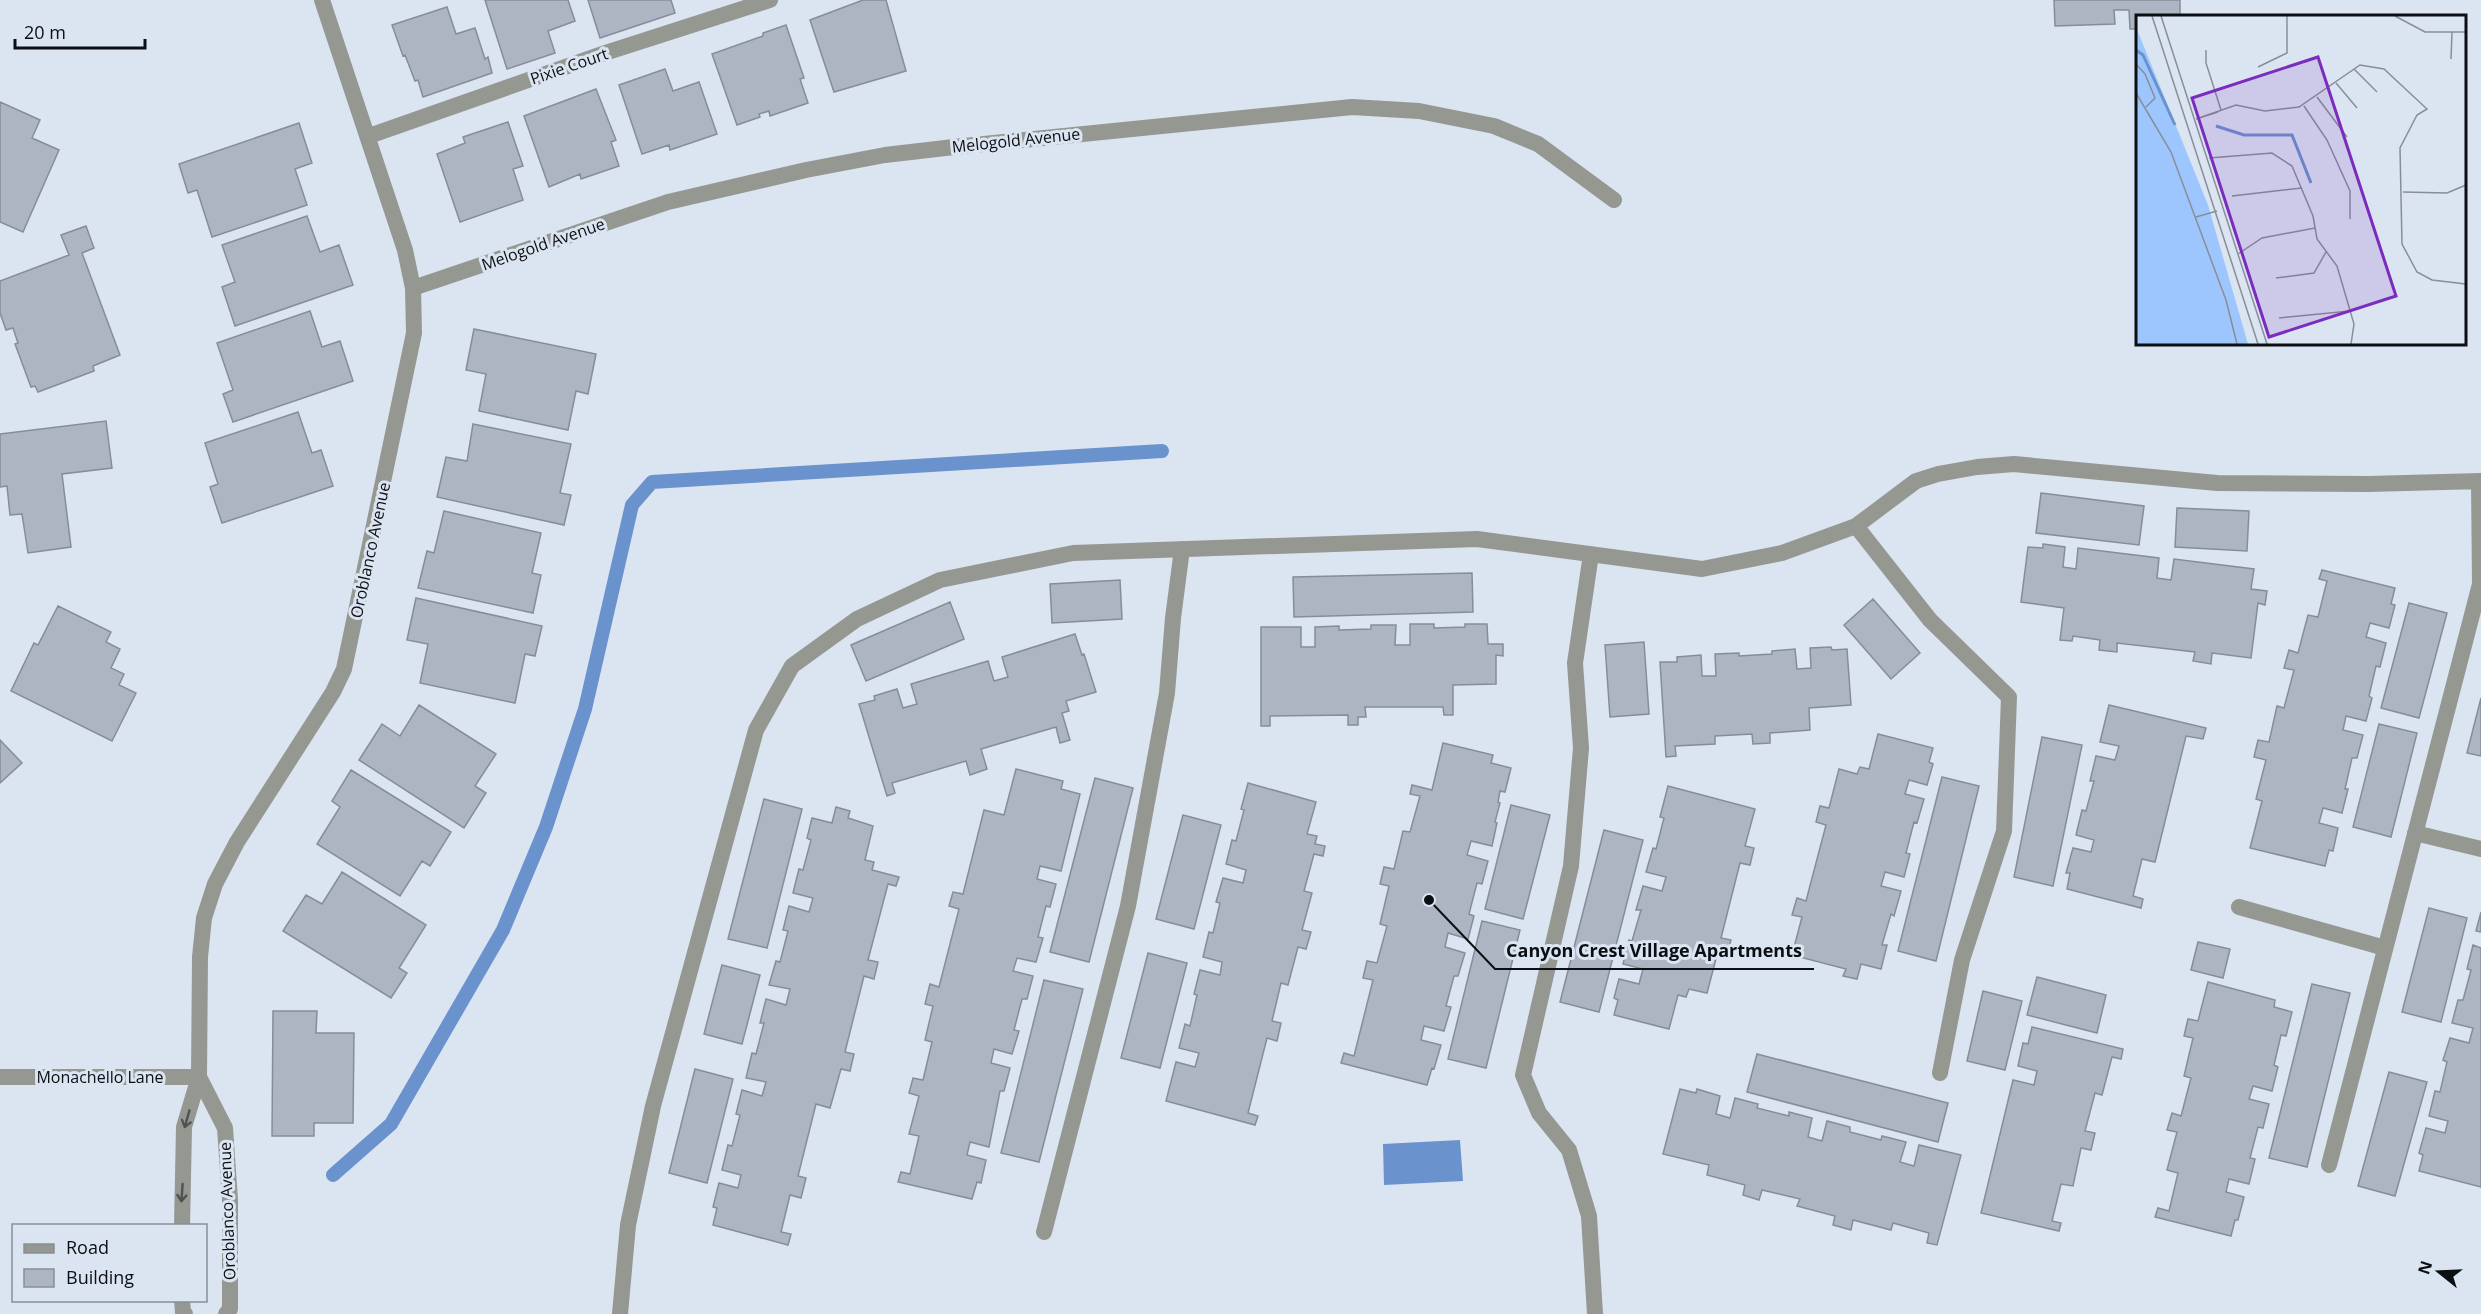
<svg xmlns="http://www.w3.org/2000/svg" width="2481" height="1314" font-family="'Open Sans',sans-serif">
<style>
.water{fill:#6a92cc}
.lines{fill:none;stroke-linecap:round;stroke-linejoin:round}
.stream{stroke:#6a92cc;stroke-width:14}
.building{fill:#acb5c1;stroke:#858d98;stroke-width:1.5}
.service{stroke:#959791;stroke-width:16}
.minor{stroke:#959791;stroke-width:16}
.oneway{stroke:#505252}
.labels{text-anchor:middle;stroke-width:6;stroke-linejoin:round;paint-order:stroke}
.street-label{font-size:16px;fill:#0b0e12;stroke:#dbe4f1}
.inset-river{fill:none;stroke:#6a92cc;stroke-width:3}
.inset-road{fill:none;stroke:#888e98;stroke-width:1.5}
.view{fill:#7b2cbf;fill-opacity:0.15;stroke:#7b2cbf;stroke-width:3}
.inset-edge{fill:none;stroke:#0b0e12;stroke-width:3}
.leader{fill:none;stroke:#0b0e12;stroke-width:2}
.callout-dot{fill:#0b0e12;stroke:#dbe4f1;stroke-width:2}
.callout-label{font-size:18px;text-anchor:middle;font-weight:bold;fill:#0b0e12;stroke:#dbe4f1;stroke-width:6;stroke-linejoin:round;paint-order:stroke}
</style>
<rect width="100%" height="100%" fill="#dbe4f1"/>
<path class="water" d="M1460,1140L1463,1181L1384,1185L1383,1144Z"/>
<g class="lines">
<path class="stream" d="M333,1175L391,1124L503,930L546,827L585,709L632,505L652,482L1162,451"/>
</g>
<path class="building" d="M485,0H568L575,21L548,31L555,53L507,69Z
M588,0H671L675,13L600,38Z
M863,0H886L906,71L834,92L810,20Z
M2054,0H2180V16H2138V29H2130L2129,10H2114L2115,24L2055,26Z
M447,7L456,34L475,28L485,59L488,57L492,73L423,97L418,80L415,81L405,55L403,56L392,25Z
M786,25L804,78L800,79L808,103L770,116L769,111L759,114L760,117L737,125L712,54L763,36V33Z
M665,69L673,91L699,82L717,134L670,150L669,145L642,154L619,85Z
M596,89L616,140L611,142L619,166L581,179L580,174L549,187L524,116Z
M0,102L40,120L32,138L59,150L23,232L0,222Z
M508,122L523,166L513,169L523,200L460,222L437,154L465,143L463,137Z
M299,123L312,163L295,169L307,205L212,237L197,190L188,193L179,164Z
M307,216L320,252L339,245L353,285L235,326L222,287L235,282L222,245Z
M86,226L94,248L82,253L120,355L93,366L94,371L38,392L35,386L31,387L15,344L18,343L13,328L6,330L0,313V281L69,255L61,235Z
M310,311L322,347L340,341L353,381L233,422L223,394L233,390L217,343Z
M474,329L596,354L588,394L576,391L568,430L479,411L486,374L466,370Z
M298,412L312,453L321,450L333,486L222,523L210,487L218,484L205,443Z
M106,421L112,468L62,474L71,547L28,553L22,514L10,515L7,486L0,487V434Z
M473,424L571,444L560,493L571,495L564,525L437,497L446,457L467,461Z
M2041,493L2144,506L2139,545L2036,533Z
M2177,508L2249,511L2247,551L2175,547Z
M444,511L541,533L532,573L541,575L533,613L418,588L427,551L434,553Z
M2043,544L2065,547L2063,567L2076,569L2078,548L2159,558L2157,578L2171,580L2174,559L2254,569L2251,589L2267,591L2265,605L2258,603L2251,658L2212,653L2211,664L2193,661L2195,652L2117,643V652L2099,650L2100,640L2073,636L2072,641L2060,640L2064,608L2021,602L2028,547L2043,548Z
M2322,570L2395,588L2391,604L2395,605L2389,628L2370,623L2366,637L2386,643L2380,667L2376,666L2369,696L2372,698L2366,721L2346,716L2343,730L2363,735L2357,758H2352L2345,789H2348L2342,813L2323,808L2319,823L2338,828L2333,851L2329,850L2325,866L2250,848L2262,801L2256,799L2266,760L2254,757L2258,740L2269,742L2277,706L2284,708L2294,670L2284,668L2289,650L2298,653L2308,615L2318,617L2327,581L2319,579Z
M1472,573L1473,612L1294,617L1293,577Z
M1120,580L1122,619L1052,623L1050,584Z
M416,598L542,626L535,656L525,654L515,703L420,683L428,644L407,640Z
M1873,599L1920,653L1891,679L1844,625Z
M950,602L964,639L866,681L851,645Z
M2409,603L2447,613L2419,718L2381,708Z
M58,606L111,632L106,642L120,649L111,668L124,674L119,685L136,693L112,741L11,691L34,643L38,645Z
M1410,624H1434V628L1465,627V624H1487L1488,644H1503V656L1496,655V684L1453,685V715H1444L1443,707H1365L1366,717H1358V725H1348V715L1270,716V726H1261V627H1301V647H1315V627L1339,626V630L1371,629V625H1396L1395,645H1410Z
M1075,634L1082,655L1084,654L1096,692L1066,701L1069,711L1062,713L1070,740L1060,743L1056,727L981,749L987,769L970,775L966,761L892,783L895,793L887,796L859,704L875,700L874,696L897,689L903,708L917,704L911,684L988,661L994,681L1008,677L1002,657Z
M1644,642L1649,714L1610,717L1605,645Z
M1831,647L1832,650L1847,649L1851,705L1809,708L1810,730L1770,733V743L1753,744L1752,734L1715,736V744L1675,746L1676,756L1666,757L1660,662H1677V657L1701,655L1702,676H1716L1715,654L1739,653V656L1772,654V651L1795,649L1797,669L1811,668L1810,648Z
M2481,698V756L2467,753Z
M419,705L496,754L475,786L486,793L464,828L359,760L382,724L400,736Z
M2109,705L2206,728L2203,739L2186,736L2155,862L2142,859L2133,896L2143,899L2141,908L2067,889L2070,873H2066L2073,848L2091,852L2094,840L2076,835L2082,810L2086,811L2094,781H2090L2096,756L2115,760L2119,746L2100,742Z
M2379,724L2417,733L2391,837L2353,827Z
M1878,734L1933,748L1929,762L1933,764L1927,785L1909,780L1905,794L1924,799L1917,823L1914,822L1906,853L1910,854L1904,877L1885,872L1881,886L1901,891L1894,916L1891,914L1882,945H1887L1881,969L1861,964L1857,979L1843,976L1846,969L1792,955L1802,917L1792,915L1797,898L1806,901L1826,825L1816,822L1820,806L1829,808L1839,769L1857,774L1860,767L1869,769Z
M2042,737L2082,745L2053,886L2014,877Z
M0,740L22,763L0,783Z
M1443,743L1493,755L1491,763L1511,768L1505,792L1500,791L1498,802L1500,803L1495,822L1497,823L1492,846L1471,841L1467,855L1488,861L1482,884L1477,883L1469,914L1474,916L1468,939L1448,933L1445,947L1465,953L1458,976H1454L1446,1006L1451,1007L1444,1031L1424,1026L1421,1040L1441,1045L1434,1069L1432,1068L1427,1085L1341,1063L1344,1053L1354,1056L1373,980L1363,978L1367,961L1377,963L1387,926L1380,924L1389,886L1380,884L1384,867L1394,869L1403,831L1410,832L1420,796L1410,794L1412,785L1432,790Z
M1016,769L1063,781L1061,789L1080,794L1061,871L1040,866L1037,879L1056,884L1050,907L1046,906L1038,937L1043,938L1036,962L1017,958L1013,971L1033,976L1027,999H1022L1014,1030L1019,1031L1012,1054L994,1049L991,1063L1010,1068L1004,1091H1000L989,1147L970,1142L967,1155L986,1160L981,1183L977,1182L972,1199L898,1182L901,1172L910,1174L919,1136L909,1134L919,1096L909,1093L913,1078L923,1080L932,1042L925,1040L933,1006L925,1004L930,984L939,987L959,909L949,906L953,892L963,894L984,810L1004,815Z
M351,770L451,832L430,866L422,861L400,896L317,844L340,807L332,801Z
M1942,777L1979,786L1936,961L1898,951Z
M1095,778L1133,788L1089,962L1050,952Z
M1248,783L1316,802L1307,834L1317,836L1315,844L1325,846L1323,856L1314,854L1304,891L1312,893L1302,930L1311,932L1306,949L1298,947L1288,985L1281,983L1272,1021L1281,1023L1277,1041L1267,1038L1248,1113L1258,1116L1255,1125L1166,1101L1176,1062L1195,1067L1199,1053L1179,1048L1185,1024L1190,1026L1197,995L1194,994L1200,970L1220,975L1222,962L1203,957L1209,932L1213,933L1220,903L1216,902L1223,878L1243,883L1246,870L1226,864L1232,840L1236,841L1244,810L1241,809Z
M1668,786L1755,809L1745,846L1754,848L1750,865L1740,863L1721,938L1731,940L1726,958L1717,955L1707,993L1689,989L1686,997L1678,995L1669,1029L1614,1015L1618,1000L1614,998L1619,979L1639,984L1643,969L1623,964L1629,940L1632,941L1641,910H1636L1643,886L1662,891L1666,877L1646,872L1653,848L1656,849L1664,818L1660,817Z
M764,799L802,809L767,948L728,939Z
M1511,805L1550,815L1523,919L1485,909Z
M836,807L850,811L848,818L873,826L865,860L874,862L872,870L899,877L896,886L888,884L868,960L878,962L874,979L864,976L845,1052L854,1054L850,1071L841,1069L830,1108L816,1104L798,1176L806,1178L801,1198L790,1195L781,1232L791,1234L788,1245L713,1225L717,1208L713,1207L719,1183L738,1188L741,1175L722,1170L728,1145L732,1146L740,1115L736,1114L742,1090L762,1096L766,1082L746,1078L752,1053L756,1054L764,1023H760L766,999L786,1005L790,989L769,985L776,961L780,962L788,931L783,930L789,906L809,912L813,898L793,893L799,869L803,870L811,840L807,838L812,818L832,823Z
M1183,815L1221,825L1194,929L1156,919Z
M1604,830L1643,840L1599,1012L1560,1002Z
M342,872L426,925L399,968L407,973L391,998L283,931L306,895L322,904Z
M2429,908L2467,918L2441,1022L2402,1012Z
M2481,912V932L2476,931Z
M1482,921L1520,930L1486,1068L1448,1059Z
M2198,942L2230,949L2223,978L2191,970Z
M2473,945L2481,948V1187L2419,1171L2423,1155L2419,1153L2426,1128L2445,1133L2448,1121L2429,1116L2435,1091L2440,1092L2447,1062L2443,1060L2450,1038L2469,1043L2473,1028L2452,1023L2458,1000H2463L2471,970L2467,969Z
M1148,953L1187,963L1160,1068L1121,1058Z
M722,965L760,975L742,1044L704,1034Z
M2037,977L2106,995L2097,1033L2027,1015Z
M1044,980L1083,989L1039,1162L1001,1153Z
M2208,982L2275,1000L2274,1007L2292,1012L2286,1036L2281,1035L2274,1065L2278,1067L2272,1091L2253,1086L2249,1099L2269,1104L2263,1128L2258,1127L2250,1158L2255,1159L2249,1184L2229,1179L2226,1192L2244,1197L2238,1220H2235L2231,1236L2155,1217L2158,1208L2169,1211L2178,1173L2167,1170L2177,1132L2167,1130L2172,1113L2181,1116L2191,1078L2184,1076L2193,1038L2184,1036L2188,1019L2198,1021Z
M2312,984L2350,993L2307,1167L2269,1158Z
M1983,991L2022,1001L2005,1070L1967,1061Z
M273,1011H317L316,1033H354L353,1123H314V1136H272Z
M2032,1027L2123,1049L2121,1059L2112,1057L2102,1095L2095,1093L2085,1131L2095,1133L2091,1150L2081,1148L2073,1186L2061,1184L2052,1221L2061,1223L2059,1231L1981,1213L2013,1080L2034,1085L2037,1071L2018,1066L2023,1043L2028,1044Z
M1757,1054L1948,1103L1938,1142L1747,1092Z
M695,1069L733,1079L707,1183L669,1173Z
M2389,1072L2427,1082L2395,1196L2358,1186Z
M1680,1089L1696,1093L1697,1089L1720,1096L1716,1114L1730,1118L1735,1098L1758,1104L1757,1108L1789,1116V1112L1812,1118L1808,1137L1822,1141L1827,1121L1850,1127V1132L1881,1140L1882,1136L1906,1142L1900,1162L1914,1166L1919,1145L1961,1155L1937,1245L1927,1243L1929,1233L1893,1223L1891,1230L1853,1220L1851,1230L1833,1225L1835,1216L1797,1206L1800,1199L1762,1190L1759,1200L1743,1195L1745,1185L1707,1175L1709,1165L1663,1154Z"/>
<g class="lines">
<path class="service" d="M1856,526L1930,620L2009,697L2004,831L1962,960L1940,1073
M1591,554L1575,663L1581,748L1571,866L1523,1075L1539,1113L1569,1150L1589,1216L1595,1314
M2415,833L2481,849
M2239,907L2385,948
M2329,1165L2480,584L2479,481
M1044,1232L1128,906L1167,693L1173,618L1182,549
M620,1314L628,1225L653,1106L756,730L792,666L857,619L940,580L1073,553L1477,539L1702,569L1782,553L1856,526L1916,481L1938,474L1977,467L2014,464L2217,483L2368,484L2481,481"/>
<path class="minor" d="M369,136L605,53L770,0
M413,288L668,202L806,170L885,155L954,147L1352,107L1419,111L1494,126L1538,144L1614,200
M0,1077H199
M199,1077L225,1128L230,1200V1309L226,1314
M182,1226L184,1127L199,1077L200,957L204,918L215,884L237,842L333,692L344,669L414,333L413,288L405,250L322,0
M182,1300L183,1312L185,1314"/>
</g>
<defs><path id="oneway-shaft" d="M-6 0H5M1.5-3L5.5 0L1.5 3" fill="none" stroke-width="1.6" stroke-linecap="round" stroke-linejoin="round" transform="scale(1.5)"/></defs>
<g class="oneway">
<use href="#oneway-shaft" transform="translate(187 1119) rotate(106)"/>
<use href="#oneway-shaft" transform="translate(182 1193) rotate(94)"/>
</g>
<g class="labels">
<g class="street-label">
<text transform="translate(569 66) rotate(-19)" y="6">Pixie Court</text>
<text transform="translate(1016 140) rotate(-6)" y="6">Melogold Avenue</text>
<text transform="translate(543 244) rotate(-19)" y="6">Melogold Avenue</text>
<text transform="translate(370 550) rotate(-78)" y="6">Oroblanco Avenue</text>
<text x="100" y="1083">Monachello Lane</text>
<text transform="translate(227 1211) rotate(-92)" y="6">Oroblanco Avenue</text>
</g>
</g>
<g transform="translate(2136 15)">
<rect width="330" height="330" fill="#dbe4f1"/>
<path d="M1,1L2,17L72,190L112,329H0Z" fill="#9ec6fe"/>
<path class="inset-river" d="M0,35L7,40L39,110M80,111L108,120H156L175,168"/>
<path class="inset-road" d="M16,1L122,329M25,1L131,329M259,1L289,17H330M70,35V48L85,95M315,44L316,17M0,49L9,59L19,83L10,92M122,52L151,38V1M218,54L241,77M200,68L221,93M0,78L35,137L90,285L101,329M181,82L211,122M168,91L191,125L214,176V204M60,104L100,90L129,96L163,92L224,50L248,54L291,94L281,100L264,133L266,229L281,257L296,265L330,269M60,104L82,97M73,143L136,138L156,151L177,201L181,224L201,251L218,309L215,329M267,177L311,178L330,170M96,181L166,173M60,202L81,196M102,239L126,223L179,213M140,263L178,258L190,237M143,303L214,296"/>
<path class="view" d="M182,42L260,281L133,322L56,83Z"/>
<rect width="330" height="330" class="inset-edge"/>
</g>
<path class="leader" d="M1429 900L1495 969H1814"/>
<circle class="callout-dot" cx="1429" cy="900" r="6"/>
<g class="callout-label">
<text x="1654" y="957">Canyon Crest Village Apartments</text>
</g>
<rect x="12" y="1224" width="195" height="78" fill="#dbe4f1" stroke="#888e98" stroke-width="1.5"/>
<rect x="24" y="1244" width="30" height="9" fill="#959791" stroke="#888e98" stroke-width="1.5"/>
<text x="66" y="1254" font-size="18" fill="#0b0e12">Road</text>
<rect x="24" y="1269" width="30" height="18" fill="#acb5c1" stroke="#888e98" stroke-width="1.5"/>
<text x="66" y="1284" font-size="18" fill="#0b0e12">Building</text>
<g transform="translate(2439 1272) rotate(288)" stroke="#dbe4f1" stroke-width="4.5" paint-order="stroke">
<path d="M0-4.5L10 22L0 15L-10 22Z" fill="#0b0e12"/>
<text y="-9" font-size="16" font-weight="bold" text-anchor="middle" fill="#0b0e12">N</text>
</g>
<path d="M15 39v9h130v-9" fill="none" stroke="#0b0e12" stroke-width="3"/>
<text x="24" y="39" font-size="18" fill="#0b0e12" stroke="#dbe4f1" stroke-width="4.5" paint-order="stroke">20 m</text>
</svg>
